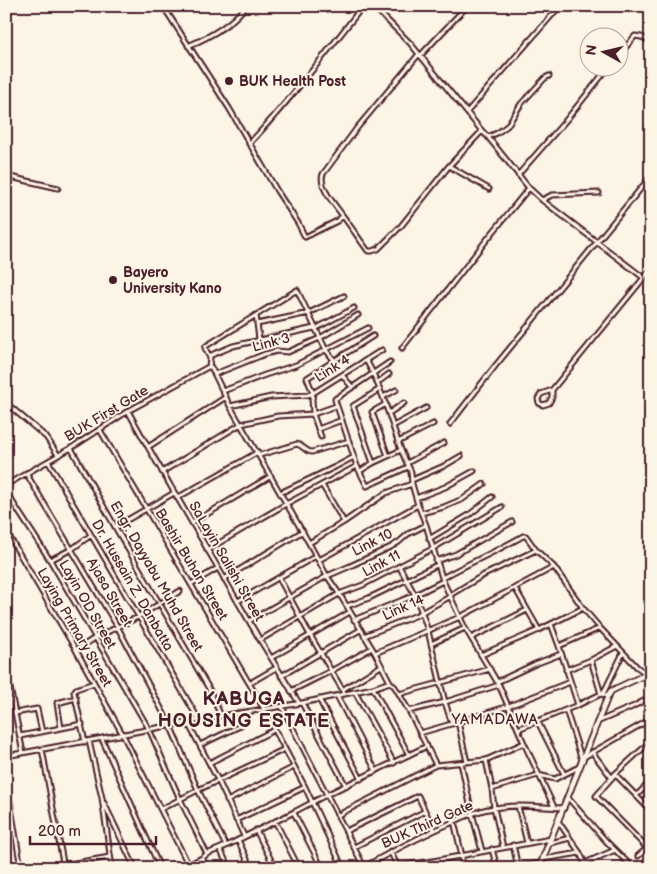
<svg xmlns="http://www.w3.org/2000/svg" width="657" height="874" font-family="'Balsamiq Sans',sans-serif">
<style>
.lines{fill:none;stroke-linecap:round;stroke-linejoin:round}
.street-casing{stroke:#4a1f2b;stroke-width:7}
.secondary-casing{stroke:#4a1f2b;stroke-width:8}
.street{stroke:#fcf5e5;stroke-width:3}
.secondary{stroke:#fcf5e5;stroke-width:4.5}
.poi-dot{fill:#4a1f2b;stroke:#fcf5e5;stroke-width:2}
.labels{text-anchor:middle;stroke-width:4;stroke-linejoin:round;paint-order:stroke}
.poi-label{font-size:14px;font-weight:bold;fill:#4a1f2b;stroke:#fcf5e5;text-anchor:start}
.street-label{font-size:14px;fill:#4a1f2b;stroke:#fcf5e5}
.neighbourhood-label{font-size:15px;letter-spacing:1px;fill:#4a1f2b;stroke:#fcf5e5}
.district-label{font-size:19px;font-weight:bold;letter-spacing:1px;fill:#4a1f2b;stroke:#fcf5e5}
</style>
<rect width="100%" height="100%" fill="#fcf5e5"/>
<filter id="ink" filterUnits="userSpaceOnUse"><feTurbulence type="fractalNoise" baseFrequency=".02" numOctaves="2"/><feDisplacementMap in="SourceGraphic" scale="10" xChannelSelector="R" yChannelSelector="G"/><feConvolveMatrix kernelMatrix="1 2 1 2 8 2 1 2 1" color-interpolation-filters="sRGB"/></filter>
<g filter="url(#ink)">
<g class="lines">
<defs>
<path id="street" d="M163,6L229,108L277,191L298,223L305,237L337,221L343,216C336,206 318,187 323,174L357,128L419,54
M373,6L410,43L482,131L488,137L529,188L542,200L644,278
M188,46C210,37 231,25 246,6
M620,54L635,36L641,37L651,41
M420,56L467,6
M467,112L560,6
M488,137L497,133L507,126L521,104L545,78L549,76
M249,144C290,100 326,53 363,6
M449,166L489,189
M518,175L567,119L608,68
M6,176L58,188
M542,200L552,195L599,193
M343,216L368,251H372L378,249L401,226L449,166L482,131
M256,315L259,339
M257,324L309,313L344,296
M315,329L354,308
M402,348L485,242L529,188
M209,356L233,346L314,328
M366,360L373,373L383,397L401,450L411,472L412,484L418,505L426,525L443,581L465,628L499,685L524,743L554,807
M390,362L335,399V400L357,466L367,486L408,467
M209,367L210,358L205,348L206,346L297,290L326,350L334,360
M215,374L265,354L277,351L288,352L320,338L358,315
M342,375L352,387
M377,383L389,374
M552,390L541,394L538,399L539,403L543,405L549,403L552,397V390L651,269
M223,391L265,375L296,365L368,328
M383,397L396,390
M6,403L46,437L58,455
M386,404L372,412L388,456
M230,406L271,397L308,395L313,393L382,350
M128,411L148,447L260,640L299,703
M389,413L404,403
M450,424L496,365L651,176
M393,426L426,408
M318,429L342,420
M100,430L259,700L305,787L343,868
M321,437L313,414L312,399L313,393L307,378L373,336
M398,442L433,424
M148,447L226,397
M71,448L118,532L208,687L221,716
M260,455L297,444C304,446 305,452 312,452L349,441
M48,461L199,720
M373,463L353,406L380,389
M407,463L444,443
M360,471L373,463L401,450
M162,472L241,424L278,416L313,414L336,406
M26,473L117,626L170,725L198,790L226,846
M412,480L444,466L461,456
M6,485L71,448L128,411L208,367H211L230,406L309,543L327,576L340,595L375,653L390,682L395,687L409,711L436,765
M322,485L344,522
M6,492L50,560L149,729L180,799L207,854
M280,493L335,467L354,457
M177,498L258,452
M416,498L445,487L474,471
M421,513L444,507L463,499L484,484
M192,523L271,476
M115,527L174,493
M6,531L76,650L123,735L188,864
M429,539L469,515L492,497
M309,543L344,522L386,493L412,484
M207,550L286,504L357,466
M50,560L72,549L91,535
M319,560L418,505
M436,561L456,554L512,522
M399,566L415,595L422,613L428,631L445,702L452,724
M279,578L310,635L345,694
M442,578C469,563 497,551 523,536H526L536,550L554,567L583,608L600,628L637,667L651,677
M224,579L303,531
M191,584L218,568
M515,588L539,630
M450,595L482,576L536,550
M238,601L316,556
M347,606L369,598L437,565
M354,620L415,595L443,581
M249,621L327,576L348,567L391,547L399,542L408,534L426,525
M551,624L559,646L578,705
M364,636L417,615L451,596
M471,638L527,610
M260,640L339,594L363,585L432,549L502,507
M431,644L465,628
M559,646L600,628
M76,650L95,638L138,617L180,591
M375,653L460,617L554,567
M481,655L539,630L583,608
M271,658L350,612
M591,660L601,694
M6,668L23,753
M566,670L591,660L617,646
M281,676L360,630
M497,682L535,664L561,654
M250,683L276,668
M373,688L409,755
M342,690L381,666
M291,691L331,671L372,648
M355,692L394,763
M399,694L490,669
M603,694L623,653
M337,696L376,771
M319,699L361,779
M302,703L346,786
M282,707L364,867
M566,710L582,760
M409,711L445,702L499,685
M15,713L37,709L42,732
M458,722L467,762
M538,722L564,774
M597,722L632,707L651,697
M188,723L218,780L244,836
M61,728L57,703L76,698
M518,729L578,705L601,694L608,696
M420,733L458,722L509,706L570,682
M20,736L82,724
M102,739L160,868
M89,741L102,798L112,868
M85,742L74,692L76,689L94,683
M200,745L240,726L242,721L243,713
M42,749L64,868
M592,752L612,778
M6,756L221,716L302,703L373,688L390,682
M584,757L651,719
M486,760L492,789L494,808L503,847
M209,763L274,730
M461,763L472,813L482,851
M615,774L651,811
M6,778L21,868
M492,789L538,775L555,779L579,767
M636,796L651,781
M568,798L606,841L633,868
M227,801L294,767
M104,803L135,868
M518,806L527,843
M161,809L198,790L285,749
M294,813L322,868
M338,815L436,765L486,760L524,743
M236,820L305,787
M275,821L299,868
M454,821L462,856V868
M558,821L580,853L587,868
M256,830L275,868
M346,831L418,796L434,830
M238,840L251,868
M550,843L570,838
M513,845L518,867
M354,847L425,811
M647,848L596,796L615,774L651,741
M220,849L229,868
M492,849L497,868
M390,851L398,867
M638,856L651,845
M202,858L207,868
M543,859L580,853
M585,863L615,850
M63,865L110,857
M398,866L433,861L551,839
M518,866L541,863
M182,868L202,858L207,854L226,846L294,812L328,794L427,746
M362,868C391,852 420,836 451,823C465,816 479,810 494,808C517,804 541,807 564,808"/>
<path id="secondary" d="M539,868L608,696L611,691L615,689L647,674L651,668"/>
</defs>
<use href="#street" class="street-casing"/>
<use href="#secondary" class="secondary-casing"/>
<use href="#street" class="street"/>
<use href="#secondary" class="secondary"/>
</g>
</g>
<g class="poi-dot">
<circle cx="229" cy="81" r="5"/>
<circle cx="113" cy="280" r="5"/>
</g>
<g class="labels">
<g class="poi-label">
<text x="239" y="86">BUK Health Post</text>
<text x="123" y="277">Bayero<tspan x="123" dy="16">University Kano</tspan></text>
</g>
<g class="street-label">
<text transform="translate(271 342) rotate(-15)" y="5">Link 3</text>
<text transform="translate(332 368) rotate(-32)" y="5">Link 4</text>
<text transform="translate(106 413) rotate(-31)" y="5">BUK First Gate</text>
<text transform="translate(372 542) rotate(-27)" y="5">Link 10</text>
<text transform="translate(227 561) rotate(60)" y="5">SaLayin Salishi Street</text>
<text transform="translate(381 563) rotate(-28)" y="5">Link 11</text>
<text transform="translate(192 564) rotate(59)" y="5">Bashir Buhan Street</text>
<text transform="translate(157 576) rotate(60)" y="5">Engr. Dayyabu Muhd Street</text>
<text transform="translate(133 585) rotate(60)" y="5">Dr. Hussain Z. Danbatta</text>
<text transform="translate(110 592) rotate(60)" y="5">Ajasa Street</text>
<text transform="translate(88 604) rotate(60)" y="5">Layin OD Street</text>
<text transform="translate(403 607) rotate(-24)" y="5">Link 14</text>
<text transform="translate(75 627) rotate(60)" y="5">Laying Primary Street</text>
<text transform="translate(427 824) rotate(-24)" y="5">BUK Third Gate</text>
</g>
<g class="neighbourhood-label">
<text x="495" y="724">YAMADAWA</text>
</g>
<g class="district-label">
<text x="244" y="705">KABUGA<tspan x="244" dy="22">HOUSING ESTATE</tspan></text>
</g>
</g>
<rect width="657" height="874" fill="none" stroke="#fcf5e5" stroke-width="25"/>
<rect x="12" y="12" width="632" height="849" fill="none" stroke="#4a1f2b" stroke-width="2" filter="url(#ink)"/>
<g transform="translate(604 52) rotate(278)"><circle r="24" fill="#fcf5e5" stroke="#b59f9b"/>
<path d="M0-4L9 19L0 12L-9 19Z" fill="#4a1f2b"/>
<text y="-8" font-size="14" font-weight="bold" text-anchor="middle" fill="#4a1f2b">N</text>
</g>
<path d="M30 836v8h126v-8" fill="none" stroke="#4a1f2b" stroke-width="2.5"/>
<text x="38" y="836" font-size="15" fill="#4a1f2b" stroke="#fcf5e5" stroke-width="4" paint-order="stroke">200 m</text>
</svg>
